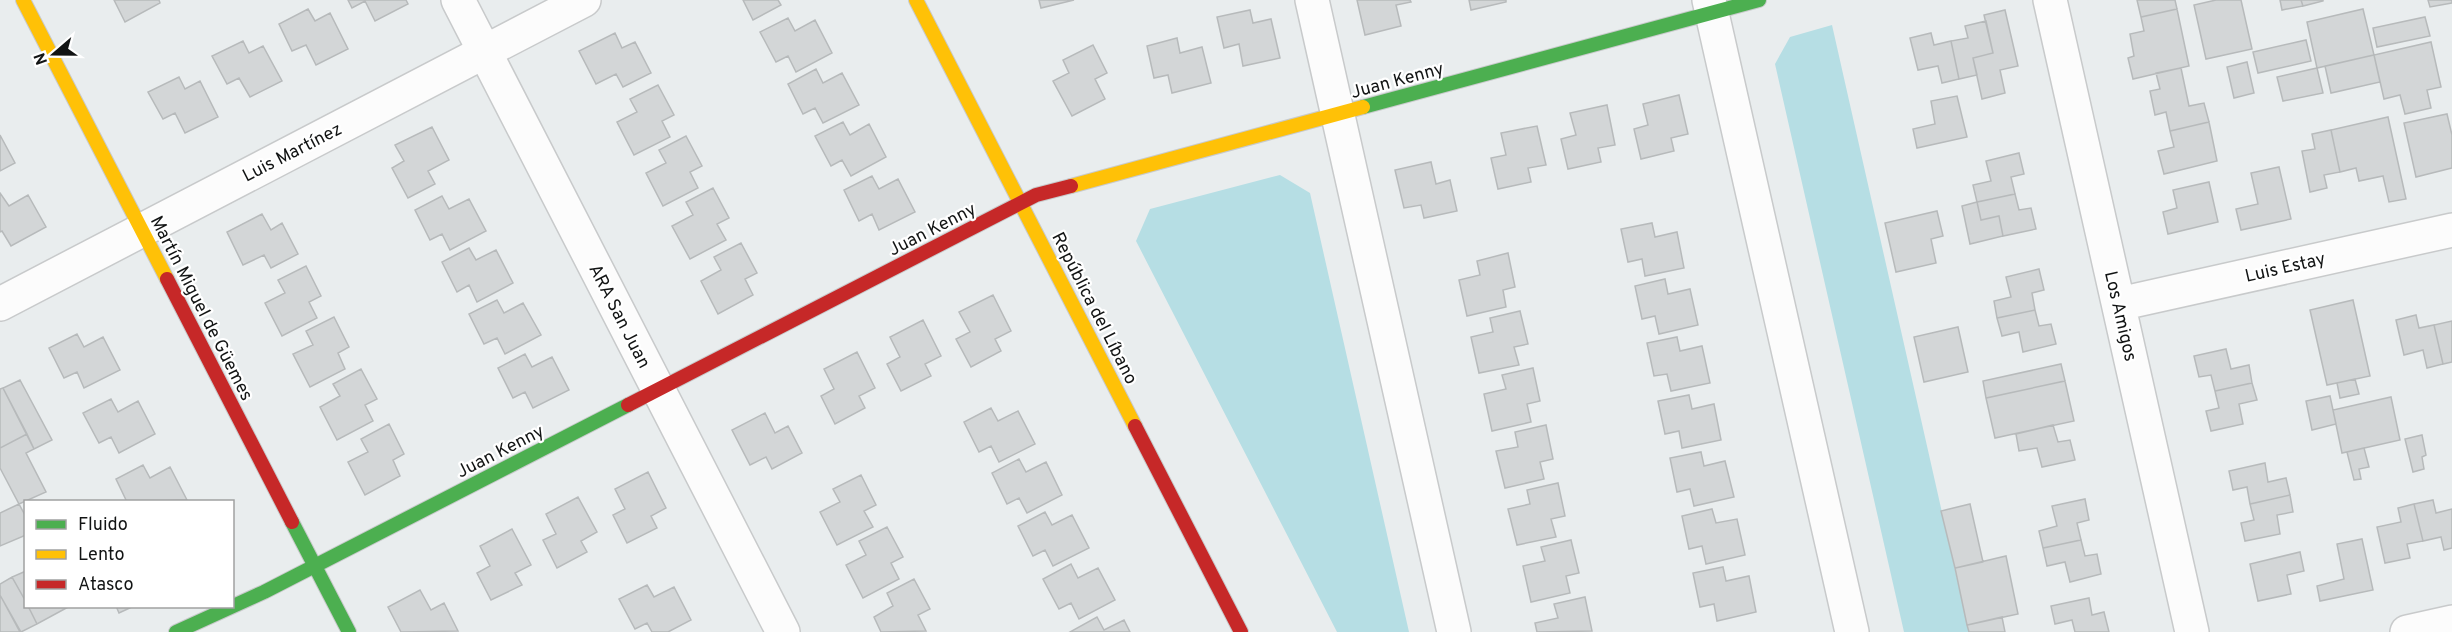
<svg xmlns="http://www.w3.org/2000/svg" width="2452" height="632" font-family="Overpass,sans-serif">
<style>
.green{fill:#b6dee4}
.building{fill:#d3d6d7;stroke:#b7babb;stroke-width:1.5}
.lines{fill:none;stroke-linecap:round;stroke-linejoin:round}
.street-casing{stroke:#c8cacb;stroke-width:36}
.fast-casing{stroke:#c8cacb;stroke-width:16}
.slow-casing{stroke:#c8cacb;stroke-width:16}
.jam-casing{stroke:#c8cacb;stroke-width:16}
.street{stroke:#fcfcfc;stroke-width:33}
.fast{stroke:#4caf50;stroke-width:14}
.slow{stroke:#ffc107;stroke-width:14}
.jam{stroke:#c62828;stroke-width:14}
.labels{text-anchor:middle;stroke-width:4.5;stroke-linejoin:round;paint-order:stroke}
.street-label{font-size:18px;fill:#121414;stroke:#fff}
</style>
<rect width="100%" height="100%" fill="#e9edee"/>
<path class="green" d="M1832,25L1969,632H1904L1775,64L1790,37Z
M1280,175L1310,193L1409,632H1337L1136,241L1150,209Z"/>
<path class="building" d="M114,0H159L160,3L125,22Z
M348,0H406L408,4L375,21L365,1L352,8Z
M743,0H778L781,5L753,20Z
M1039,0H1074L1041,8Z
M1357,0H1410L1411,2L1396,5L1401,26L1365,35Z
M1469,0H1506V2L1471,10Z
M2137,0H2175L2177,9L2141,17Z
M2216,0H2241L2252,49L2206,59L2194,5Z
M2280,0H2301L2303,6L2282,10Z
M2301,0H2323V1L2303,6Z
M2428,0H2452V3L2430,7Z
M308,9L315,21L330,13L348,49L316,65L306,45L292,51L279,24Z
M2177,9L2189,66L2133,79L2128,58L2134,56L2130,34L2144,31L2141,17Z
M2363,9L2374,55L2317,68L2307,22Z
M1250,10L1253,23L1271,19L1280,58L1243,66L1239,44L1224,48L1217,17Z
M2005,10L2018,66L2000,70L2005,93L1982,99L1973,58L1993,53L1984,15Z
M2425,17L2430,36L2377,47L2373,28Z
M788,18L795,31L815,20L832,53L796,72L788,56L776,62L760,32Z
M1986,21L1993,53L1973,58L1977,75L1959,79L1951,41L1968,38L1965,26Z
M615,33L622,48L635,42L651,73L623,87L616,74L596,84L579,51Z
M1931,33L1934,45L1951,41L1959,79L1942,83L1938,66L1918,70L1910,38Z
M1177,38L1180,53L1202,47L1211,83L1172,93L1168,75L1154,78L1147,46Z
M2306,40L2311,61L2258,73L2253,52Z
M243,41L249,53L263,46L282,81L250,97L239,78L227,84L212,56Z
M2431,42L2441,87L2427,90L2431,108L2405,114L2400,95L2384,99L2374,55Z
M1093,45L1107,73L1095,79L1105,99L1072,116L1053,81L1069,73L1063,60Z
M2374,55L2380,82L2331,93L2325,66Z
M2247,62L2254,93L2234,98L2227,67Z
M2181,68L2189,106L2204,103L2209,122L2170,131L2166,112L2155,115L2150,91L2160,89L2156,73Z
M2317,68L2323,93L2283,101L2277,77Z
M816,69L823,83L842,73L859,105L823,123L815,108L803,114L788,84Z
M179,77L185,89L200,81L218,117L185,133L175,113L163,119L148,92Z
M658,85L674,115L662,121L670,137L634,155L617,122L637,112L630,99Z
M1679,95L1688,134L1671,138L1674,151L1641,159L1634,129L1648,125L1643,104Z
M1957,96L1967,137L1917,148L1913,129L1935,124L1931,101Z
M1607,105L1615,145L1598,148L1601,162L1568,169L1561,139L1576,135L1570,113Z
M2447,114L2452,135V168L2416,177L2404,123Z
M2388,117L2406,199L2389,202L2383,176L2359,181L2356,168L2340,172L2331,130Z
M843,122L850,135L869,124L886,157L851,176L842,160L831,166L815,136Z
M2209,122L2217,161L2164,174L2158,151L2174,147L2170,131Z
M1537,126L1546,165L1528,168L1531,182L1498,189L1491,158L1506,155L1501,133Z
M432,127L449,160L428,171L435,184L408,198L392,168L404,161L395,145Z
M2331,130L2340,172L2324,175L2327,188L2310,192L2302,151L2315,149L2312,134Z
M0,135L15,163L0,171Z
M686,136L702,166L690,172L698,188L663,206L646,173L666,163L659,150Z
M2019,153L2024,174L2011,177L2015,194L1977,202L1973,185L1991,181L1986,161Z
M1431,162L1436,184L1450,180L1457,211L1424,218L1421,205L1404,208L1395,170Z
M2279,167L2291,219L2241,230L2236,209L2258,204L2251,173Z
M872,176L879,189L898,179L915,212L879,230L872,214L859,221L844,190Z
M2209,182L2218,222L2168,234L2163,212L2177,208L2173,190Z
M713,188L729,218L717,224L726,240L690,259L672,226L693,215L686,202Z
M0,193L9,206L28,195L46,227L11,246L2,231L0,232Z
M2015,194L2019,210L2031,208L2036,229L2003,236L1999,216L1981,220L1977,202Z
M442,196L449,209L469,199L486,231L450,250L442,234L430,240L415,210Z
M1977,202L1981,220L1999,216L2003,236L1970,244L1962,206Z
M1937,211L1943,236L1931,239L1936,263L1896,272L1885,223Z
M262,214L271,230L282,223L298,254L271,268L264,255L243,265L227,232Z
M1652,223L1655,237L1677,232L1684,268L1645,276L1642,259L1628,262L1621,229Z
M741,243L757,273L745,279L753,295L718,314L701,281L721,270L714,257Z
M469,248L476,260L496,250L513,283L477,302L469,285L457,292L442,262Z
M1508,253L1515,287L1503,290L1506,307L1467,316L1459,280L1480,275L1477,261Z
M306,266L321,296L309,302L317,318L282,336L265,303L285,293L278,280Z
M2039,269L2044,290L2032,293L2035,310L1997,318L1994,301L2011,297L2006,277Z
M1665,279L1668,294L1690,289L1698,325L1659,334L1655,316L1642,319L1635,286Z
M993,295L1011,331L995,339L1001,351L971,367L956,339L970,332L959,312Z
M497,300L504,313L523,303L541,335L505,354L497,338L484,344L469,314Z
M2353,300L2370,376L2327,385L2310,310Z
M2035,310L2039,326L2051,324L2056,344L2023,352L2019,332L2002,336L1997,318Z
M1520,311L1528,344L1514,347L1519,365L1479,373L1471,337L1493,332L1490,318Z
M2416,315L2419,328L2434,325L2443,364L2427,368L2423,350L2404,355L2396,320Z
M334,317L349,347L338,353L345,369L310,387L293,354L313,345L306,331Z
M923,320L941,356L925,364L931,376L901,391L887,364L900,357L890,337Z
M2452,321V362L2443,364L2434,325Z
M1958,327L1968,372L1924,382L1914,337Z
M77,334L84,347L103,337L120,370L84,388L77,372L64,378L49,348Z
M1677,337L1680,351L1702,346L1710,383L1671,391L1667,374L1654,376L1647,343Z
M2226,349L2231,369L2249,365L2252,383L2215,391L2211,375L2199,377L2194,356Z
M857,352L875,388L859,396L865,408L835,424L821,396L834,389L824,369Z
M525,354L532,367L552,357L569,390L533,408L525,392L513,398L498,368Z
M2061,364L2065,381L1986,398L1983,381Z
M1533,368L1540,401L1527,404L1531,422L1492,431L1484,394L1506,389L1502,375Z
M361,369L377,399L365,405L373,421L337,440L320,407L340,396L333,384Z
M2355,379L2359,394L2340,398L2337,383Z
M20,380L52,440L34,449L3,388Z
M2065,381L2074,421L1995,438L1986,398Z
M2252,383L2257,400L2239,404L2243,424L2211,431L2206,411L2219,408L2215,391Z
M3,388L27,434L0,448V389Z
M1689,395L1692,409L1714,404L1721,440L1682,448L1679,431L1665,434L1658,401Z
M2330,396L2336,424L2312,430L2306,401Z
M2391,397L2400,440L2342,453L2333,410Z
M111,399L118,412L138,401L155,434L119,453L111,437L99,443L83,413Z
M991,408L998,421L1018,411L1035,444L999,462L991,446L979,452L964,422Z
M765,413L775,433L788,426L802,453L772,469L766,457L750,465L732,430Z
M389,424L404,454L393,460L400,476L365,495L348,462L368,452L361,439Z
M1546,425L1553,459L1540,462L1544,479L1505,488L1496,451L1518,447L1515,432Z
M2053,425L2058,442L2070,440L2075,460L2042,467L2037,448L2019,451L2016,434Z
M27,434L34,449L26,453L46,492L19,504L0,468V448Z
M2422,435L2426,455L2422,457L2424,469L2413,472L2405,439Z
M2364,448L2369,467L2359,469L2361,479L2354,480L2347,452Z
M1701,452L1704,466L1725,461L1734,497L1694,506L1690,489L1677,492L1670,458Z
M1019,459L1026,472L1046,462L1062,495L1027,513L1019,498L1007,504L992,473Z
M2265,463L2268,482L2286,478L2290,495L2250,504L2247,487L2233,490L2229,471Z
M143,465L150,478L170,467L187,500L127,502L116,479Z
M648,472L666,508L651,516L657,528L627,543L613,515L625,509L615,489Z
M861,475L876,505L864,511L873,527L837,545L820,512L840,502L833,489Z
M1558,483L1565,516L1551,519L1556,537L1517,545L1508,509L1530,504L1527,490Z
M2290,495L2293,512L2277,515L2280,534L2245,541L2241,523L2254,520L2250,504Z
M578,497L597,532L581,541L587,552L557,568L543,540L556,534L546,514Z
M2085,499L2089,520L2077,523L2081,540L2043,548L2039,531L2057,526L2052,506Z
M2433,500L2436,513L2452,509V548L2444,550L2441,537L2423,541L2414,504Z
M19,504L26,517V535L0,546V513Z
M1970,504L1983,562L1955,568L1941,511Z
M2414,504L2423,541L2407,544L2410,558L2385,563L2377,527L2401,522L2398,508Z
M1712,509L1716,523L1737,519L1745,555L1706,564L1702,546L1689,549L1682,516Z
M1045,512L1052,525L1072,515L1089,548L1053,566L1045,550L1033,556L1018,526Z
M887,527L903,557L891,563L899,579L863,598L846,565L866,555L859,541Z
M512,529L531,565L515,573L522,585L491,600L477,573L490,566L480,546Z
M2362,539L2373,590L2320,601L2317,586L2344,579L2337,544Z
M1571,540L1579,573L1566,576L1570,593L1531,602L1523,566L1545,561L1541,547Z
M2081,540L2085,556L2097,554L2101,574L2070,582L2065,562L2047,566L2043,548Z
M2300,552L2304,571L2287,575L2291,594L2258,601L2250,564Z
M2006,556L2018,614L1967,625L1955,568Z
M1071,564L1078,578L1098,568L1115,600L1079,619L1071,603L1059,609L1043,579Z
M1723,567L1726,581L1749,576L1756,612L1717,621L1714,604L1700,607L1693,573Z
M26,571V602L12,577Z
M12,577L26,602V606H28L37,624L21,632L0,595V584Z
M914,579L930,609L918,615L926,631L881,632L874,617L893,606L887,593Z
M647,585L654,597L674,587L691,620L668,632H652L647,623L635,629L619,599Z
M420,590L431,610L444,603L458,631L401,632L388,607Z
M0,595L20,632H0Z
M1585,597L1592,631L1537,632L1535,623L1558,618L1554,604Z
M2089,598L2092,615L2104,612L2109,632H2075L2072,620L2055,624L2051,606Z
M28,606H70L37,624Z
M116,606H134L119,613Z
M1097,617L1104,630L1124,620L1130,632H1070Z
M2002,617L2005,632H1969L1967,625Z"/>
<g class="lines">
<defs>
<path id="street" d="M458,0L783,632
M1312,0L1454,632
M1709,0L1852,632
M2050,0L2192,632
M0,304L584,0
M2119,304L2452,230
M2407,632L2452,622"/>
<path id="fast" d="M1363,107L1759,0
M292,522L349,632
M176,632L264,592L628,405"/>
<path id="slow" d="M23,0L167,279
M916,0L1135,426
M1071,186L1363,107"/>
<path id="jam" d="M167,279L292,522
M628,405L1036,195L1071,186
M1135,426L1241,632"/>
</defs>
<use href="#street" class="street-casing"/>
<use href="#fast" class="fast-casing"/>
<use href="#slow" class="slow-casing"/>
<use href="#jam" class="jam-casing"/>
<use href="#street" class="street"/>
<use href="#fast" class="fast"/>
<use href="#slow" class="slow"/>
<use href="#jam" class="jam"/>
</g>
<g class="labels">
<g class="street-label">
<text transform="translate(1397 80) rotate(-15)" y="6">Juan Kenny</text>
<text transform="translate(292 152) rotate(-27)" y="6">Luis Martínez</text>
<text transform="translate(932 229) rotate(-27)" y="6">Juan Kenny</text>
<text transform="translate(2285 267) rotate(-13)" y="6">Luis Estay</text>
<text transform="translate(202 308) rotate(63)" y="6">Martín Miguel de Güemes</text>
<text transform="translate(1095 308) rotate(63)" y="6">República del Líbano</text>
<text transform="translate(620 316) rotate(63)" y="6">ARA San Juan</text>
<text transform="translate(2121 316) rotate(77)" y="6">Los Amigos</text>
<text transform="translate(500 451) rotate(-27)" y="6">Juan Kenny</text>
</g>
</g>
<rect x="24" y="500" width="210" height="108" fill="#ffffff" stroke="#a0a1a1" stroke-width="1.5"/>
<rect x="36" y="520" width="30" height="9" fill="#4caf50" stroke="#a0a1a1" stroke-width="1.5"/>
<text x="78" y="530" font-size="18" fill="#121414">Fluido</text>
<rect x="36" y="550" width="30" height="9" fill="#ffc107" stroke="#a0a1a1" stroke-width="1.5"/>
<text x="78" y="560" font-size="18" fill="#121414">Lento</text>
<rect x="36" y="580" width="30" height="9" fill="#c62828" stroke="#a0a1a1" stroke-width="1.5"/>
<text x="78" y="590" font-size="18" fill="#121414">Atasco</text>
<g transform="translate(54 54) rotate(250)" stroke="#ffffff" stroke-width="4.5" paint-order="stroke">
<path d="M0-4.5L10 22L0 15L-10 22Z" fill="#121414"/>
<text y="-9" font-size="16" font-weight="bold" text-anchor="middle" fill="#121414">N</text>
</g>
</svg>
